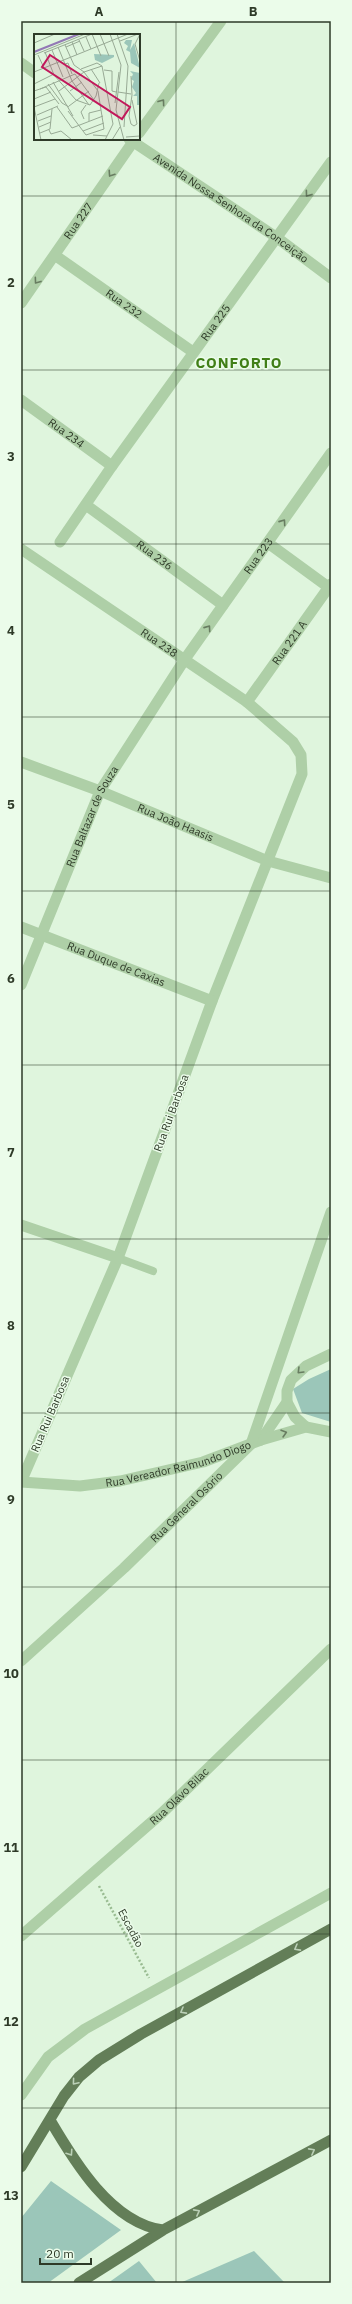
<svg xmlns="http://www.w3.org/2000/svg" width="352" height="2304" font-family="'IBM Plex Sans',sans-serif">
<style>
.green{fill:#9bc6b9}
.lines{fill:none;stroke-linecap:round;stroke-linejoin:round}
.path{stroke:#99bb91;stroke-width:2.5;stroke-dasharray:2 2;stroke-linecap:butt}
.service{stroke:#aecfa7;stroke-width:8}
.minor{stroke:#aecfa7;stroke-width:11}
.tertiary{stroke:#aecfa7;stroke-width:11}
.primary{stroke:#637e58;stroke-width:11}
.oneway{stroke:#687d61}
.oneway2{stroke:#bbd0b7}
.grid{fill:none;stroke:#2e3a28;stroke-width:1;stroke-opacity:0.55}
.labels{text-anchor:middle;stroke-width:3;stroke-linejoin:round;paint-order:stroke}
.street-label{font-size:11px;fill:#2e3a28;stroke:#ebfcea}
.district-label{font-size:15px;font-weight:bold;letter-spacing:1px;fill:#407f17;stroke:#ebfcea}
.inset-river{fill:none;stroke:#9278b5;stroke-width:2}
.inset-road{fill:none;stroke:#98aa95;stroke-width:1}
.view{fill:#c2185b;fill-opacity:0.15;stroke:#c2185b;stroke-width:2}
.inset-edge{fill:none;stroke:#2e3a28;stroke-width:2}
.neatline{fill:none;stroke:#2e3a28;stroke-width:1.5}
.grid-label{font-size:13px;text-anchor:middle;font-weight:bold;fill:#2e3a28}
</style>
<rect width="100%" height="100%" fill="#dff5dd"/>
<path class="green" d="M331,1369V1422L302,1413L293,1389L309,1379Z
M51,2181L121,2230L48,2283H21V2218Z
M254,2251L285,2283H180Z
M139,2261L157,2283H108Z"/>
<g class="lines">
<path class="path" d="M99,1886L149,1978"/>
<path class="service" d="M118,1258L153,1271"/>
<g class="minor">
<path d="M139,133L221,21"/>
<path id="s1" d="M56,256L193,352"/>
<path id="s2" d="M21,303L135,139"/>
<path id="s3" d="M21,400L112,466"/>
<path id="s4" d="M86,505L223,605"/>
<path id="s5" d="M60,542L112,466L331,162"/>
<path d="M268,543L331,589"/>
<path id="s6" d="M21,549L247,702L293,742L301,755L302,774L212,1001L118,1258L21,1482"/>
<path id="s7" d="M247,702L331,584"/>
<path id="s8" d="M21,762L100,791L268,861L331,878"/>
<path id="s9" d="M21,927L212,1001"/>
<path id="s10" d="M21,985L100,791L185,659L331,453"/>
<path d="M21,1225L118,1258"/>
<path d="M287,1402L295,1417L306,1427"/>
<path d="M261,1440L287,1402V1391L291,1380L306,1366L331,1354"/>
<path id="s11" d="M21,1482L80,1486L120,1481L203,1462L261,1440L306,1427L331,1432"/>
<path id="s12" d="M21,1661L124,1568L251,1444L331,1212"/>
<path id="s13" d="M21,1936L162,1813L331,1649"/>
<path d="M21,2095L48,2057L85,2029L331,1893"/>
</g>
<g class="tertiary">
<path d="M21,63L35,73"/>
<path id="s14" d="M129,139L276,237L331,278"/>
</g>
<path class="primary" d="M50,2120C74,2161 111,2223 163,2230
M21,2167L64,2096L79,2077L99,2060L141,2034L331,1929
M79,2283L163,2230L331,2140"/>
</g>
<defs><path id="oneway-chevron" d="M-2-3.5L2.5 0L-2 3.5" fill="none" stroke-width="1.6" stroke-linecap="round" stroke-linejoin="round"/></defs>
<g class="oneway">
<use href="#oneway-chevron" transform="translate(162 102) rotate(-54)"/>
<use href="#oneway-chevron" transform="translate(111 174) rotate(124)"/>
<use href="#oneway-chevron" transform="translate(308 194) rotate(126)"/>
<use href="#oneway-chevron" transform="translate(37 281) rotate(126)"/>
<use href="#oneway-chevron" transform="translate(283 522) rotate(-55)"/>
<use href="#oneway-chevron" transform="translate(208 628) rotate(-55)"/>
<use href="#oneway-chevron" transform="translate(300 1371) rotate(135)"/>
<use href="#oneway-chevron" transform="translate(284 1433) rotate(-16)"/>
</g>
<g class="oneway2">
<use href="#oneway-chevron" transform="translate(297 1948) rotate(151)"/>
<use href="#oneway-chevron" transform="translate(183 2011) rotate(151)"/>
<use href="#oneway-chevron" transform="translate(75 2082) rotate(130)"/>
<use href="#oneway-chevron" transform="translate(312 2151) rotate(-28)"/>
<use href="#oneway-chevron" transform="translate(70 2153) rotate(56)"/>
<use href="#oneway-chevron" transform="translate(197 2212) rotate(-28)"/>
</g>
<path class="grid" d="M176,21V2283M21,196H331M21,370H331M21,544H331M21,717H331M21,891H331M21,1065H331M21,1239H331M21,1413H331M21,1587H331M21,1760H331M21,1934H331M21,2108H331"/>
<g class="labels">
<g class="street-label">
<text dy="4" stroke="none"><textPath href="#s14" startOffset="123">Avenida Nossa Senhora da Conceição</textPath></text>
<text dy="4" stroke="none"><textPath href="#s2" startOffset="100">Rua 227</textPath></text>
<text dy="4" stroke="none"><textPath href="#s1" startOffset="83">Rua 232</textPath></text>
<text dy="4" stroke="none"><textPath href="#s5" startOffset="269">Rua 225</textPath></text>
<text dy="4" stroke="none"><textPath href="#s3" startOffset="56">Rua 234</textPath></text>
<text dy="4" stroke="none"><textPath href="#s4" startOffset="85">Rua 236</textPath></text>
<text dy="4" stroke="none"><textPath href="#s10" startOffset="493">Rua 223</textPath></text>
<text dy="4" stroke="none"><textPath href="#s6" startOffset="167">Rua 238</textPath></text>
<text dy="4" stroke="none"><textPath href="#s7" startOffset="73">Rua 221 A</textPath></text>
<text dy="4" stroke="none"><textPath href="#s10" startOffset="183">Rua Baltazar de Souza</textPath></text>
<text dy="4" stroke="none"><textPath href="#s8" startOffset="166">Rua João Haasis</textPath></text>
<text dy="4" stroke="none"><textPath href="#s9" startOffset="102">Rua Duque de Caxias</textPath></text>
<text transform="translate(171 1113) rotate(-70)" y="4">Rua Rui Barbosa</text>
<text transform="translate(50 1414) rotate(-67)" y="4">Rua Rui Barbosa</text>
<text dy="4" stroke="none"><textPath href="#s11" startOffset="160">Rua Vereador Raimundo Diogo</textPath></text>
<text dy="4" stroke="none"><textPath href="#s12" startOffset="226">Rua General Osório</textPath></text>
<text dy="4" stroke="none"><textPath href="#s13" startOffset="211">Rua Olavo Bilac</textPath></text>
<text transform="translate(131 1928) rotate(62)" y="4">Escadão</text>
</g>
<g class="district-label">
<text x="239" y="368">CONFORTO</text>
</g>
</g>
<g transform="translate(34 34)">
<rect width="106" height="106" fill="#dff5dd"/>
<path d="M92,6H98L96,16L100,9L106,34L97,29L96,18L92,16L94,12L90,9ZM60,20L80,21V23L68,29L61,26ZM96,37L106,39V71H103V62H99L102,59L98,53L100,47L97,45L99,40Z" fill="#9bc6b9"/>
<path class="inset-river" d="M0,18L45,0"/>
<path class="inset-road" d="M58,0L67,22M66,0L75,22M76,0L87,31L82,76L90,106M83,0L94,32L90,93M106,0L101,10L106,27M52,3L57,15M45,6L50,17M86,7L104,0M38,8L43,21M0,9L21,0M31,11L40,31L50,38L64,57L70,95L52,101L34,77M24,13L38,47L55,71M32,13L46,7M18,16L29,43M11,18L20,41L42,66L56,71L62,62L65,49M10,19L58,0M0,21L51,0M4,21L10,34M31,30L34,29L38,40M68,32L79,90L71,106M47,35L63,29L68,32M57,35L66,49M70,36L78,37V57L82,58M0,38L94,0M97,42L98,61L95,82L97,90L100,92L103,90L98,66M19,48L39,82M0,50L20,40M14,50L28,69L35,73M6,55L41,40L60,66M0,57L12,53L25,70M25,57L50,38L68,32M36,57L48,48M84,58L97,60M0,65L17,58M81,69L85,38M35,72L55,57M0,73L7,106M0,73L21,65M23,73L38,94L69,82M3,81L24,72M50,85L47,78L52,71M4,87L17,82M55,87V79L67,76M5,93L17,88M15,96L17,100L27,97L38,106M49,97L70,89M6,99L16,95L18,75M59,101L73,102M92,103L106,102M78,106L86,93"/>
<path class="view" d="M16,21L96,73L88,85L8,33Z"/>
<rect width="106" height="106" class="inset-edge"/>
</g>
<rect width="352" height="2304" fill="none" stroke="#ebfcea" stroke-width="44"/>
<path d="M40 2258v6h51v-6" fill="none" stroke="#2e3a28" stroke-width="2"/>
<text x="46" y="2258" font-size="12" fill="#2e3a28" stroke="#ebfcea" stroke-width="3" paint-order="stroke">20 m</text>
<rect x="22" y="22" width="308" height="2260" class="neatline"/>
<g class="grid-label">
<text x="99" y="16">A</text>
<text x="253" y="16">B</text>
<text x="11" y="113">1</text>
<text x="11" y="287">2</text>
<text x="11" y="461">3</text>
<text x="11" y="635">4</text>
<text x="11" y="809">5</text>
<text x="11" y="983">6</text>
<text x="11" y="1157">7</text>
<text x="11" y="1330">8</text>
<text x="11" y="1504">9</text>
<text x="11" y="1678">10</text>
<text x="11" y="1852">11</text>
<text x="11" y="2026">12</text>
<text x="11" y="2200">13</text>
</g>
</svg>
